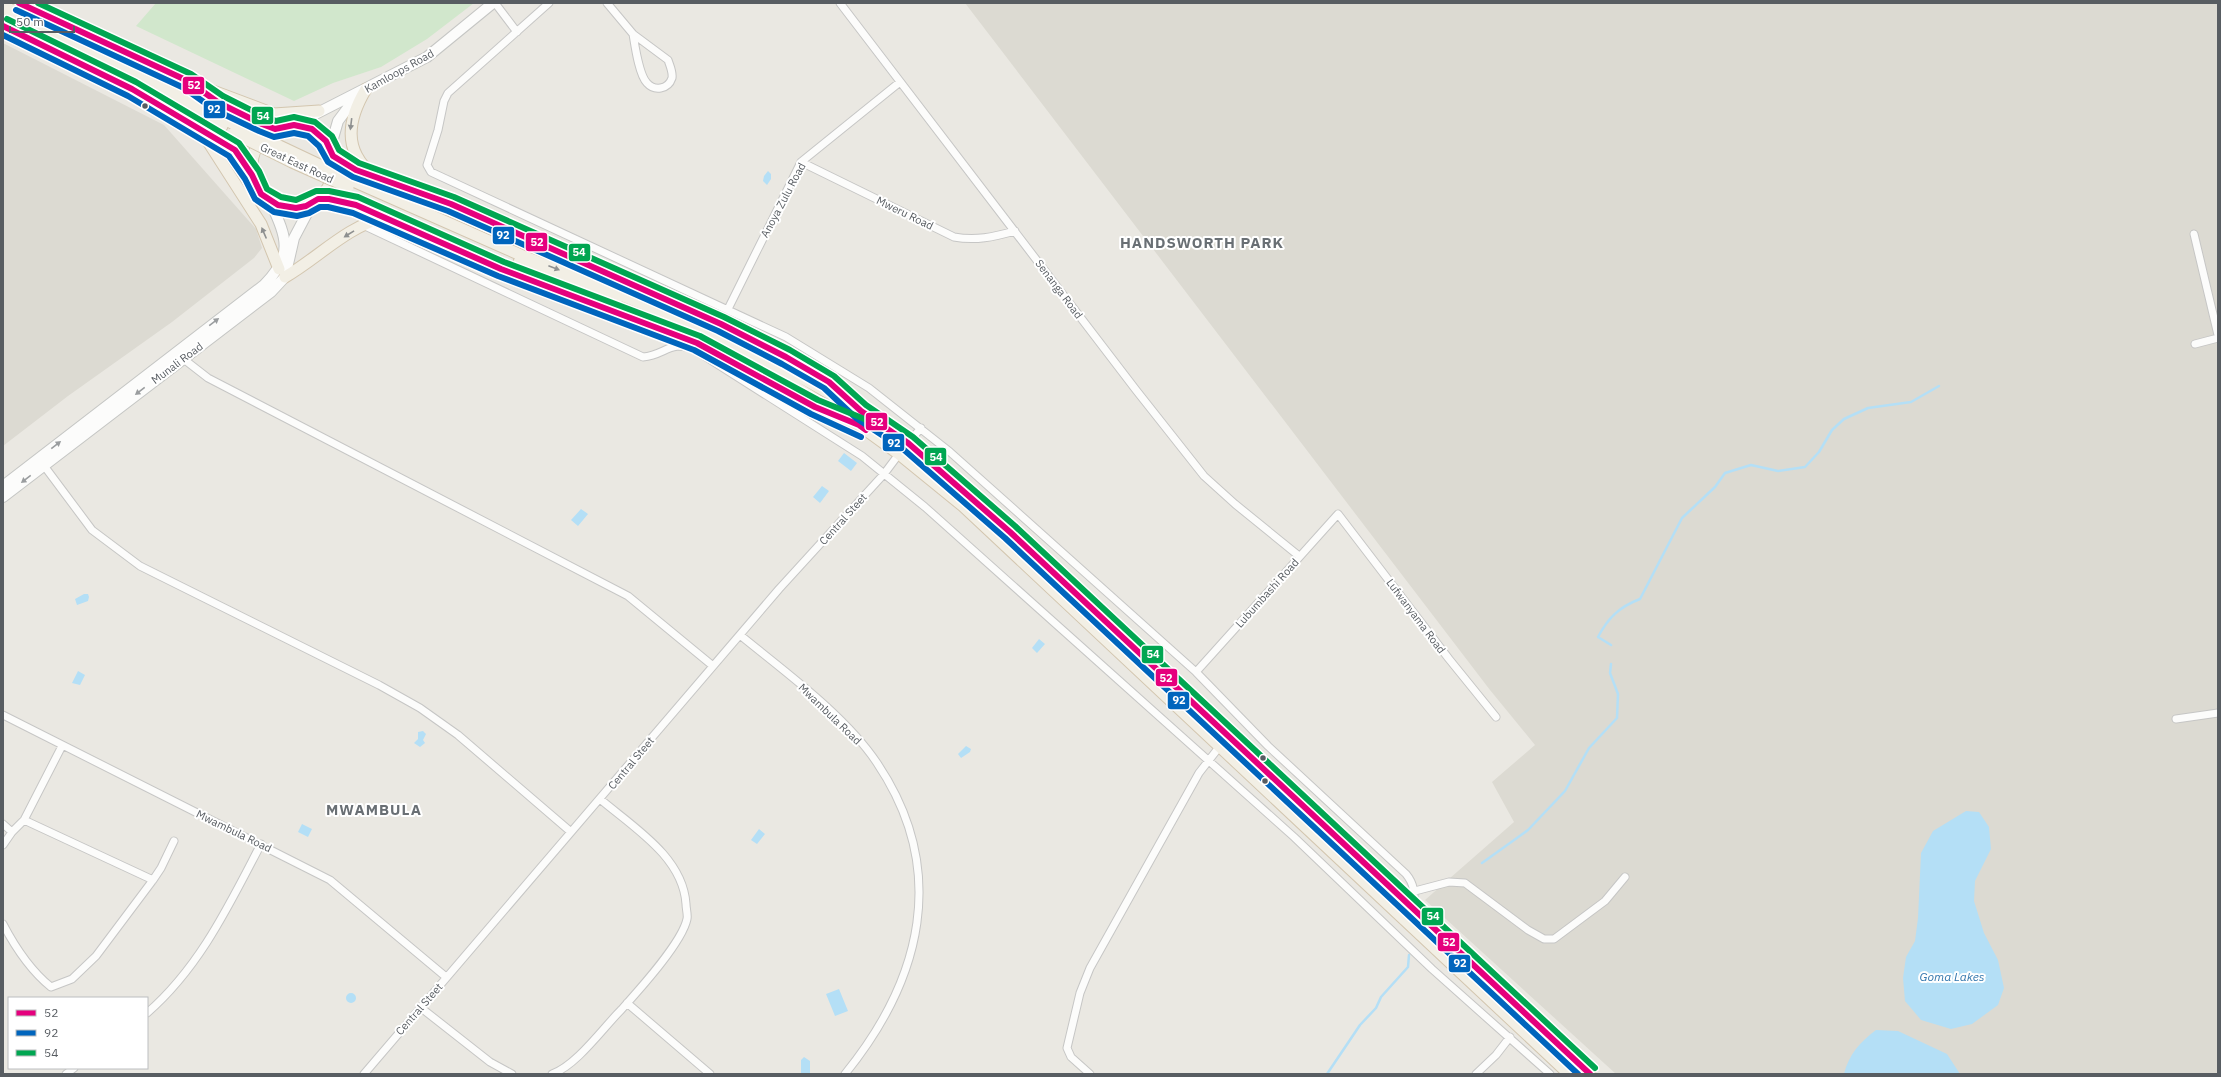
<svg xmlns="http://www.w3.org/2000/svg" width="2221" height="1077" font-family="'IBM Plex Sans',sans-serif">
<style>
.education{fill:#dcdad2}
.grass{fill:#d1e7cc}
.water{fill:#b4dff6}
.lines{fill:none;stroke-linecap:round;stroke-linejoin:round}
.stream{stroke:#b4dff6;stroke-width:2.5}
.street-casing{stroke:#c6c6c5;stroke-width:9}
.secondary-casing{stroke:#c5c6c4;stroke-width:12}
.primary-casing{stroke:#d3c6af;stroke-width:13}
.street{stroke:#fcfcfb;stroke-width:7}
.secondary{stroke:#fcfcfb;stroke-width:10}
.primary{stroke:#f2efe5;stroke-width:11}
.primary-bridge-casing{stroke:#d3c6af;stroke-width:13;stroke-linecap:butt}
.primary-bridge{stroke:#f2efe5;stroke-width:11}
.bus-1-casing{stroke:#fff;stroke-width:9}
.bus-2-casing{stroke:#fff;stroke-width:9}
.bus-3-casing{stroke:#fff;stroke-width:9}
.bus-1{stroke:#e5007d;stroke-width:6}
.bus-2{stroke:#0065bd;stroke-width:6}
.bus-3{stroke:#00a651;stroke-width:6}
.oneway{fill:#8e9090}
.oneway2{fill:#9a9d9f}
.bus-dot{fill:#585d62;stroke:#fff;stroke-width:1.5}
.labels{text-anchor:middle;stroke-width:4;stroke-linejoin:round;paint-order:stroke}
.street-label{font-size:11px;fill:#585d62;stroke:#fff}
.water-label{font-size:12px;font-style:italic;fill:#3477ad;stroke:#fff}
.district-label{font-size:15px;font-weight:bold;letter-spacing:1px;fill:#696f74;stroke:#fff}
.line-badge{stroke:#fff;stroke-width:1.5}
.badge-label{font-size:11px;text-anchor:middle;font-weight:bold;fill:#fff}
</style>
<rect width="100%" height="100%" fill="#eae8e2"/>
<path class="education" d="M965,3H2218V1074H1616L1425,900L1514,822L1492,782L1535,745L1490,690Z
M3,43L164,125L256,229L262,248L254,258L172,322L68,396L3,446Z"/>
<path class="grass" d="M156,3H474L427,39L381,67L333,83L294,101L136,26Z"/>
<path class="water" d="M768,171L771,174V179L767,185L763,181L764,176Z
M844,453L857,463L851,471L838,461Z
M822,486L829,491L820,503L813,497Z
M581,509L588,514L578,526L571,520Z
M84,594H88L89,597L88,601L77,605L75,599Z
M1039,639L1045,644L1037,653L1032,648Z
M78,671L85,675L80,685L72,683Z
M423,731L426,734L423,740L425,743L420,747L414,743L418,739V732Z
M966,746L971,749L970,752L961,758L958,754Z
M1966,811L1979,812L1989,827L1991,849L1975,881L1974,901L1984,933L1998,960L2004,988L1998,1005L1972,1024L1951,1029L1921,1020L1905,1001L1903,978L1906,957L1915,941L1918,918L1921,853L1933,831Z
M302,824L312,829L308,837L298,832Z
M759,829L765,834L757,844L751,840Z
M839,989L848,1011L835,1016L826,994Z
M346 998a5 5 0 1 1 10 0a5 5 0 1 1-10 0Z
M1876,1030L1898,1031L1947,1054L1960,1074H1844C1849,1054 1860,1042 1876,1030Z
M804,1057L810,1061V1073L801,1074V1060Z"/>
<g class="lines">
<path class="stream" d="M1611,645L1598,637C1608,618 1619,607 1640,599L1682,518L1715,487L1725,473L1751,465L1778,471L1805,467L1819,452L1832,430L1844,419L1868,408L1911,402L1939,386
M1482,863L1528,830L1565,791L1589,748L1617,718L1618,694L1610,673L1611,664
M1327,1074L1360,1025L1376,1008L1381,997L1408,967L1409,955"/>
<defs>
<path id="street" d="M495,3L517,32
M549,3L448,93L444,101L438,130L427,165L431,172L786,337L869,388L950,452L1196,672L1268,746L1406,874C1416,886 1414,896 1414,911
M607,3L633,34L668,60C670,66 673,72 672,78C668,90 654,91 647,83C639,75 635,46 633,34
M840,3L1136,390L1204,476L1235,504L1299,556
M801,162L954,237C976,241 993,237 1015,231
M363,225L643,357C666,355 670,339 695,350L862,456L925,507L1294,837L1432,969L1550,1074
M2194,234L2218,335
M728,309L801,162L900,82
M2195,344L2218,338
M181,357L208,378L628,596L713,666
M908,443L921,428
M42,463L92,530L140,566L379,685L420,708L458,735L571,832
M740,635C785,672 845,715 877,763C949,870 922,979 845,1074
M1196,672L1338,514L1449,659L1496,717
M3,715L330,880L446,977
M2176,719L2218,713
M24,820L153,880
M3,824L12,832
M3,845L12,832L24,820L62,746
M1415,891L1449,882L1465,883L1528,930L1544,939H1554L1605,901L1625,877
M3,924C15,947 30,970 51,987L72,979L96,956L153,880L161,868L174,841
M627,1003L710,1074
M420,1007L490,1062L512,1074
M147,1013C200,967 229,905 261,844
M66,1074L74,1068
M364,1074L779,589L884,474L899,454
M552,1074C576,1066 603,1028 621,1010C638,991 682,943 687,919C688,915 686,909 686,904C683,857 633,827 600,799
M1090,1074L1071,1057L1067,1048L1080,993L1090,968L1199,773L1220,746
M1476,1074L1496,1055L1510,1037"/>
<path id="secondary" d="M294,125L427,57L493,3
M330,149L338,121L359,93
M3,486L264,285C295,254 286,237 270,201
M3,497L271,292L285,277L294,238L313,202"/>
<path id="primary" d="M19,3L188,81L228,108L275,129
M3,6L156,79L237,126
M3,16L156,89L222,126
M3,26L132,89L223,142L235,150L252,175
M205,88L274,114L319,111
M366,89C348,119 342,150 373,175
M252 166a41 41 0 1 1 82 0a41 41 0 1 1-82 0Z
M202,132L261,224L279,269
M333,156C369,180 411,188 451,204L721,324L786,357L829,382L861,411L908,443L933,463L1010,532L1590,1074
M351,180L523,256L663,312L760,354L841,400
M318,199L343,201L356,205L501,269L697,343L815,407L859,425L899,454L963,506L1569,1074
M519,262L616,301
M285,277C318,258 346,227 385,217
M691,332L755,362L825,405"/>
</defs>
<use href="#street" class="street-casing"/>
<use href="#secondary" class="secondary-casing"/>
<use href="#primary" class="primary-casing"/>
<use href="#street" class="street"/>
<use href="#secondary" class="secondary"/>
<use href="#primary" class="primary"/>
<defs>
<path id="primary-bridge" d="M237,126L349,179
M234,133L292,162L348,187"/>
</defs>
<use href="#primary-bridge" class="primary-bridge-casing"/>
<use href="#primary-bridge" class="primary-bridge"/>
<defs>
<path id="bus-1" d="M19,3L188,81L219,103L262,124L275,129L294,125L312,129L326,141L333,156L356,170L451,204L721,324L786,357L829,382L861,411L908,443L1010,532L1590,1074
M3,26L132,89L235,150L252,175L261,194L278,205L296,208L306,206L318,199H329L356,205L501,269L697,343L815,407L859,425L866,430"/>
<path id="bus-2" d="M16,10L184,88L215,110L259,131L274,137L294,133L308,136L319,146L328,162L353,177L448,211L718,331L782,364L824,388L856,418L903,449L1005,538L1578,1074
M3,35L128,96L229,156L245,179L255,199L274,212L297,216L309,213L320,207H328L353,213L498,276L694,350L811,414L861,437"/>
<path id="bus-3" d="M38,3L191,74L223,96L265,117L276,121L294,117L315,122L332,136L339,150L359,163L454,197L724,317L790,350L834,376L866,405L913,437L1015,526L1595,1068
M7,19L136,82L239,143L259,171L267,189L281,197L296,200L316,191H329L358,197L504,262L700,336L818,400L862,418L871,423"/>
</defs>
<use href="#bus-1" class="bus-1-casing"/>
<use href="#bus-2" class="bus-2-casing"/>
<use href="#bus-3" class="bus-3-casing"/>
<use href="#bus-1" class="bus-1"/>
<use href="#bus-2" class="bus-2"/>
<use href="#bus-3" class="bus-3"/>
</g>
<defs><path id="oneway-solid" d="M-6-.8H1V-3.2L6.5 0L1 3.2V.8H-6Z"/></defs>
<g class="oneway">
<use href="#oneway-solid" transform="translate(351 124) rotate(97)"/>
<use href="#oneway-solid" transform="translate(264 233) rotate(-113)"/>
<use href="#oneway-solid" transform="translate(349 234) rotate(148)"/>
<use href="#oneway-solid" transform="translate(554 268) rotate(21)"/>
</g>
<g class="oneway2">
<use href="#oneway-solid" transform="translate(214 322) rotate(-37)"/>
<use href="#oneway-solid" transform="translate(140 391) rotate(142)"/>
<use href="#oneway-solid" transform="translate(56 445) rotate(-38)"/>
<use href="#oneway-solid" transform="translate(26 479) rotate(142)"/>
</g>
<g class="bus-dot">
<circle cx="145" cy="106" r="3.5"/>
<circle cx="1263" cy="758" r="3.5"/>
<circle cx="1265" cy="781" r="3.5"/>
</g>
<g class="labels">
<g class="street-label">
<text transform="translate(399 71) rotate(-29)" y="4">Kamloops Road</text>
<text transform="translate(297 163) rotate(25)" y="4">Great East Road</text>
<text transform="translate(783 200) rotate(-62)" y="4">Anoya Zulu Road</text>
<text transform="translate(905 213) rotate(26)" y="4">Mweru Road</text>
<text transform="translate(1059 289) rotate(53)" y="4">Senanga Road</text>
<text transform="translate(177 363) rotate(-37)" y="4">Munali Road</text>
<text transform="translate(843 519) rotate(-48)" y="4">Central Steet</text>
<text transform="translate(1267 593) rotate(-48)" y="4">Lubumbashi Road</text>
<text transform="translate(1416 616) rotate(53)" y="4">Lufwanyama Road</text>
<text transform="translate(830 714) rotate(44)" y="4">Mwambula Road</text>
<text transform="translate(631 763) rotate(-50)" y="4">Central Steet</text>
<text transform="translate(234 831) rotate(26)" y="4">Mwambula Road</text>
<text transform="translate(419 1009) rotate(-49)" y="4">Central Steet</text>
</g>
<g class="water-label">
<text x="1952" y="981">Goma Lakes</text>
</g>
<g class="district-label">
<text x="1202" y="248">HANDSWORTH PARK</text>
<text x="374" y="815">MWAMBULA</text>
</g>
</g>
<g class="line-badge">
<rect x="182" y="76" width="23" height="19" rx="4" fill="#e5007d"/>
<rect x="203" y="100" width="23" height="19" rx="4" fill="#0065bd"/>
<rect x="251" y="106" width="23" height="19" rx="4" fill="#00a651"/>
<rect x="492" y="226" width="23" height="19" rx="4" fill="#0065bd"/>
<rect x="525" y="232" width="23" height="20" rx="4" fill="#e5007d"/>
<rect x="568" y="243" width="23" height="19" rx="4" fill="#00a651"/>
<rect x="865" y="412" width="23" height="19" rx="4" fill="#e5007d"/>
<rect x="882" y="433" width="23" height="19" rx="4" fill="#0065bd"/>
<rect x="924" y="447" width="23" height="19" rx="4" fill="#00a651"/>
<rect x="1141" y="645" width="23" height="19" rx="4" fill="#00a651"/>
<rect x="1155" y="668" width="23" height="19" rx="4" fill="#e5007d"/>
<rect x="1167" y="691" width="23" height="19" rx="4" fill="#0065bd"/>
<rect x="1421" y="907" width="23" height="19" rx="4" fill="#00a651"/>
<rect x="1437" y="932" width="23" height="20" rx="4" fill="#e5007d"/>
<rect x="1448" y="954" width="23" height="19" rx="4" fill="#0065bd"/>
</g>
<g class="badge-label">
<text x="194" y="89">52</text>
<text x="214" y="113">92</text>
<text x="263" y="120">54</text>
<text x="503" y="239">92</text>
<text x="537" y="246">52</text>
<text x="579" y="256">54</text>
<text x="877" y="426">52</text>
<text x="894" y="447">92</text>
<text x="936" y="461">54</text>
<text x="1153" y="658">54</text>
<text x="1166" y="682">52</text>
<text x="1179" y="704">92</text>
<text x="1433" y="920">54</text>
<text x="1449" y="946">52</text>
<text x="1460" y="967">92</text>
</g>
<rect width="2221" height="1077" fill="none" stroke="#585d62" stroke-width="8"/>
<rect x="8" y="997" width="140" height="72" fill="#ffffff" stroke="#bcbec0"/>
<rect x="16" y="1010" width="20" height="6" fill="#e5007d" stroke="#bcbec0"/>
<text x="44" y="1017" font-size="12" fill="#585d62">52</text>
<rect x="16" y="1030" width="20" height="6" fill="#0065bd" stroke="#bcbec0"/>
<text x="44" y="1037" font-size="12" fill="#585d62">92</text>
<rect x="16" y="1050" width="20" height="6" fill="#00a651" stroke="#bcbec0"/>
<text x="44" y="1057" font-size="12" fill="#585d62">54</text>
<path d="M10 26v6h64v-6" fill="none" stroke="#585d62" stroke-width="2"/>
<text x="16" y="26" font-size="12" fill="#585d62" stroke="#ffffff" stroke-width="3" paint-order="stroke">50 m</text>
</svg>
